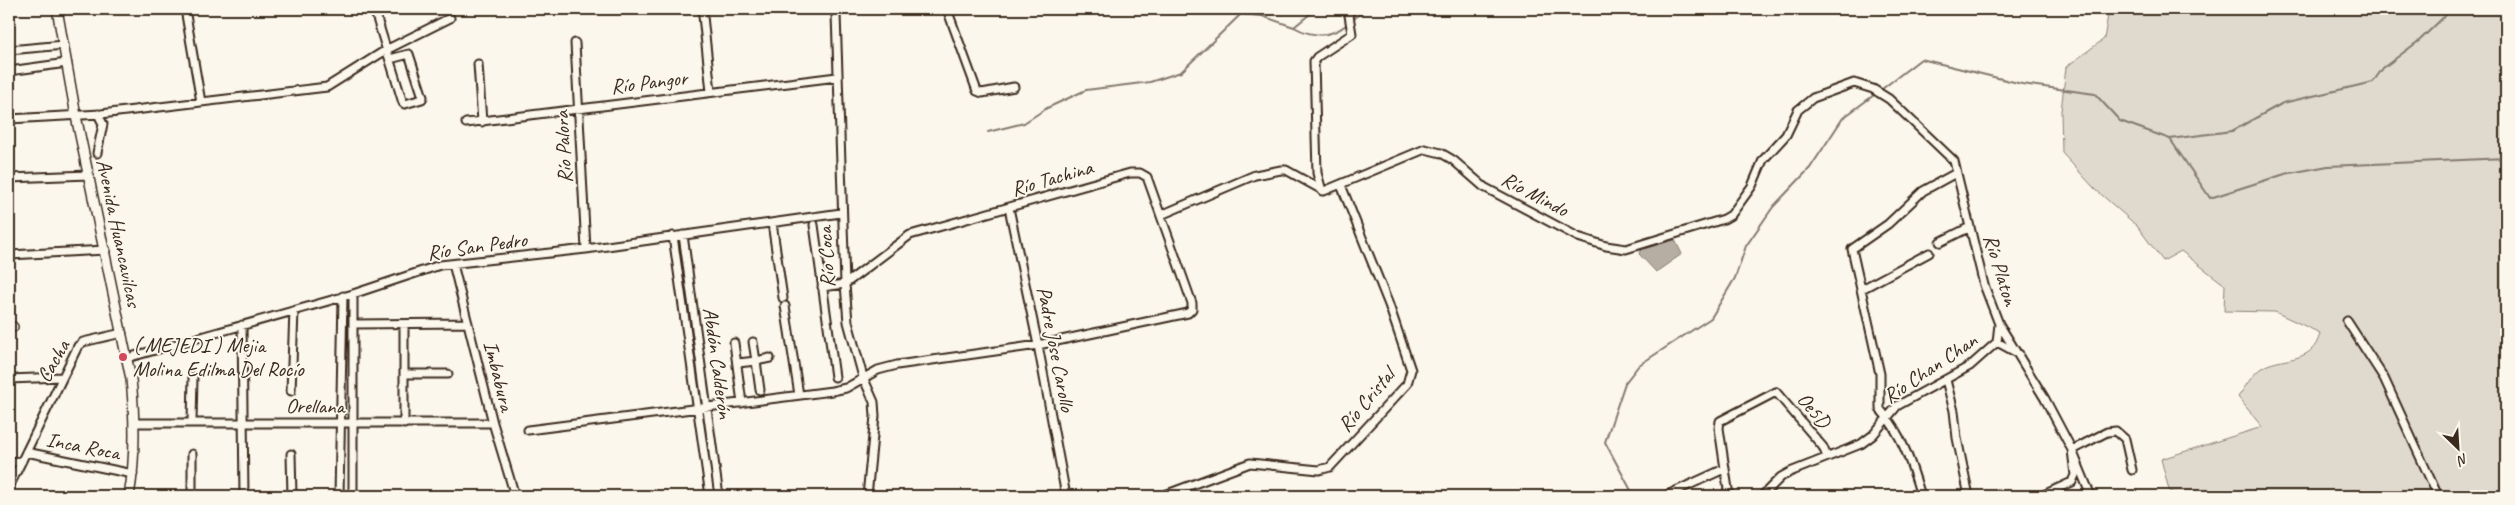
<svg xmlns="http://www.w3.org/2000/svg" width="2515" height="505" font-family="Caveat,sans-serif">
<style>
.green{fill:#dfd9ce;stroke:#8d8276}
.water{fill:#b6aea2;stroke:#85796d}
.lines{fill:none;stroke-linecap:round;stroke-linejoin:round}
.stream{stroke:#85796d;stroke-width:2}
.minor-casing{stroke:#3b2a1e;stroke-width:11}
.tertiary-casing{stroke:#3b2a1e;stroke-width:12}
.minor{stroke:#fbf7ec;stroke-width:7}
.tertiary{stroke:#fbf7ec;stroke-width:9}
.poi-dot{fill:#d1495b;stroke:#fbf7ec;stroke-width:2}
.labels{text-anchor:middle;stroke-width:4;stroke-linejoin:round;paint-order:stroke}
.street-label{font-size:21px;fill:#3b2a1e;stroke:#fbf7ec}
.poi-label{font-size:21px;fill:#3b2a1e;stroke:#fbf7ec;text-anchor:start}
</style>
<rect width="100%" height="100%" fill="#fbf7ec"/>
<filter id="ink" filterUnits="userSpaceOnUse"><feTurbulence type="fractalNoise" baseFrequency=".02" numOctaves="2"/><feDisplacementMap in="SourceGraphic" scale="10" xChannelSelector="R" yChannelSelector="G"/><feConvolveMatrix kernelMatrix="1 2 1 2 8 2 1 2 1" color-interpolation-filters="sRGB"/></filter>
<g filter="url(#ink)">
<path class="green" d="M2109,9H2506V496H2180L2169,490L2161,459L2262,427L2238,397C2244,389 2251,376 2260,369C2280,355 2313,366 2320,333L2275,312L2224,311L2225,285L2181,251L2163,261L2137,226L2095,189L2062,153L2061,111L2066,67L2104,39Z"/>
<path class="water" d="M1675,240L1682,254L1656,272L1639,254L1641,248Z"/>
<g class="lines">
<path class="stream" d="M1355,18L1367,9
M1294,27C1312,37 1330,38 1346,25
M1882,89L1921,59L2022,84L2095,94L2120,121L2170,139L2210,198L2285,174L2328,166L2506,158
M988,132L1024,123L1047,108L1086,90L1150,82L1181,72L1241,14L1262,16L1294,27L1316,9
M2170,139L2232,131L2283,103L2373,82L2383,68L2420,40L2452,9
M1634,496L1605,442L1625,383L1639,365L1711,318L1735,278L1746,246L1773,207L1810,168L1843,118L1874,95"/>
<defs>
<path id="minor" d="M185,9L201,102
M374,9L403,103L405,104L422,99L423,97L409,54L390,59
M842,9L836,14L845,284L848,322L863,377L874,402L875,416L867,496
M947,9L977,91L982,93L1014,87
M703,16L711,92
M575,43L586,249
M9,50L64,45
M478,64L482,122
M9,71L67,63
M9,119L101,114L327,87L386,50L450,18
M466,123L837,77
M97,153L103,124L98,114
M9,178L89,175
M1322,191L1317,173L1314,61L1317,57L1352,34L1348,9
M1009,208L1038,345L1066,496
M1161,215L1255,175L1281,170H1286L1324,191L1425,149L1441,153L1453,160L1484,187L1578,237L1606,246L1626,249L1724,219L1731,215L1752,186L1763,160L1786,135L1798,110L1813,98L1854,83L1873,89L1889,99L1954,161L1984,285L1999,324L2045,399L2072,450L2091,496
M772,223L783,298
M814,225L835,377
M683,235L719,496
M673,236L710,496
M1940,242L1970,227
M9,255L106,250
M453,264L493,423L515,496
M1862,289L1929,253
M353,294V496
M785,306L799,395
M2347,321L2384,378L2438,496
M354,324L468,323
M242,325L244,496
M753,342L756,361L770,358
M1997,342L1999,324
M734,343L742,403
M127,358L353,294L440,265L586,249L841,213
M738,363L756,361L760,390
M404,374H448
M9,379L62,377
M1946,380L1954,411L1957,438L1969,496
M291,391L294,311
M192,422L193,377
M135,423H493
M404,424V325
M528,430L832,391L846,388L878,370L897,365L1038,345L1188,313L1192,309V303L1147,177L1140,173H1130L910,235L845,284L822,287
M26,452L133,474
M291,454L292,496
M9,462L22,461
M9,487L78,346L83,342L122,333
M192,496V454
M339,496L343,296
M1162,496L1250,463L1319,470L1330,467L1407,384L1411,370L1389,305L1341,185
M1665,496L1724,469
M1729,496L1719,428L1720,421L1776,392L1823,447L1827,457
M1762,496L1781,477L1790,472L1861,444L1873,435L1897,406L1970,366L1997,342L2019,354
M1921,496C1912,466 1902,433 1880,409V374L1852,249L1888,224L1923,191L1956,173
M2041,496L2072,482L2075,475L2072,450L2107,432L2116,431L2125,439L2132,470"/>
<path id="tertiary" d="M57,9L76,116L131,379C135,419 136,457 129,496
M9,327H13"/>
</defs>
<use href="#minor" class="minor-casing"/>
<use href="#tertiary" class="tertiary-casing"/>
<use href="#minor" class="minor"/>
<use href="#tertiary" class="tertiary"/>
</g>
</g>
<circle class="poi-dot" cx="123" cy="357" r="5"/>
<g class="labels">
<g class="street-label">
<text transform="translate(649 82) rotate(-7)" y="7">Río Pangor</text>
<text transform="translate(563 147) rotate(-93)" y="7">Río Palora</text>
<text transform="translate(1052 178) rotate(-16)" y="7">Río Tachina</text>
<text transform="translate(1535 194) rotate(28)" y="7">Río Mindo</text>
<text transform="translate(119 233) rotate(78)" y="7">Avenida Huancavilcas</text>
<text transform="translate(477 246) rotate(-8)" y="7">Río San Pedro</text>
<text transform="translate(826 257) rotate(-93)" y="7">Río Coca</text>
<text transform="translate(2001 270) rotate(73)" y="7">Río Platon</text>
<text transform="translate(1056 349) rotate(79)" y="7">Padre Jose Carollo</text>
<text transform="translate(53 361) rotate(-60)" y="7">Cacha</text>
<text transform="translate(718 363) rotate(82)" y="7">Abdón Calderón</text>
<text transform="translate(1930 368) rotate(-34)" y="7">Río Chan Chan</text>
<text transform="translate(499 376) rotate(76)" y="7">Imbabura</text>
<text transform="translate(1366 400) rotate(-50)" y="7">Río Cristal</text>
<text transform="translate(315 406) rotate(1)" y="7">Orellana</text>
<text transform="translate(1814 410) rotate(50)" y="7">Oe5D</text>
<text transform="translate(83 446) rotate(11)" y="7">Inca Roca</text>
</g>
<g class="poi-label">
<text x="133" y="352">( MEJEDI ) Mejia<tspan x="133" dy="24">Molina Edilma Del Rocío</tspan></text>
</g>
</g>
<rect width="2515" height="505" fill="none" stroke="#fbf7ec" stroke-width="30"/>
<rect x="15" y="15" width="2485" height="475" fill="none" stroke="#3b2a1e" stroke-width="2" filter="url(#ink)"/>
<g transform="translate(2458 448) rotate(155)" stroke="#fbf7ec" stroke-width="4" paint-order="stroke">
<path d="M0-4L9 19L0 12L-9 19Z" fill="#3b2a1e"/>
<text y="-8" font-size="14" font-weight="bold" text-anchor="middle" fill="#3b2a1e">N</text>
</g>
</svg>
